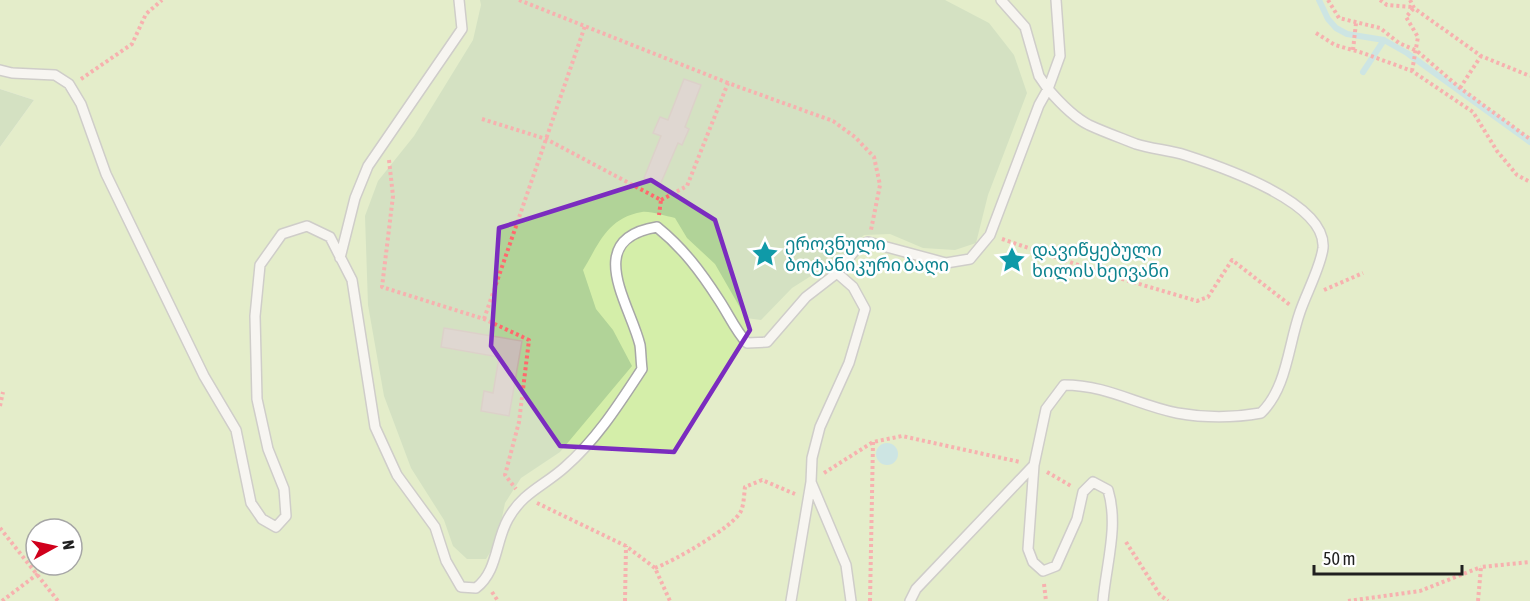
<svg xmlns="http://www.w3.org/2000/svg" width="1530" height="601" font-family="'Asap Condensed','Noto Sans Georgian',sans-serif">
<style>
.grass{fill:#d4eea9;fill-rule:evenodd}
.forest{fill:#b1d398}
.water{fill:#a3dbe1}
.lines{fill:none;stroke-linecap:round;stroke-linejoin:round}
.stream{stroke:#a3dbe1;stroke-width:6}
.building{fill:#c9bdb8;stroke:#c4b0a7;stroke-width:1.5}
.lane-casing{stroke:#a7a7a7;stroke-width:12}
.path{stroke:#ff696d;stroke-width:4;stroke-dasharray:3 3;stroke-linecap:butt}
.lane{stroke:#fff;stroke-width:9}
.marked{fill:none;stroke:#7b2cbf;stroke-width:4.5;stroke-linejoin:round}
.labels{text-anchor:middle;stroke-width:5;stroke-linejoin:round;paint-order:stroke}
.culture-label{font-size:18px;fill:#0d838f;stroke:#fff;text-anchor:start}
</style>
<rect width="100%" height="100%" fill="#f1ece6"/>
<path class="grass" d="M0,0H1530V601H0V147L34,100L0,89ZM36,529H72V565H36Z"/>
<path class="forest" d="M480,0H945L989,23L1014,55L1027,93L988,195L976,243L955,250L923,248L890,234L864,235L841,257L792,288L761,320L746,318L715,264L687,238L675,218C665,216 651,211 642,212C607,218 599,244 583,270L596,309L613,330L632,366L560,452L521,478L505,503L497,541L486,559H467L453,546L444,520L411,468L384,396L368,305L365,216L378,181L414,136L473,40L481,5Z
M0,89L34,100L0,147Z"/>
<path class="water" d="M876 454a11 11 0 1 1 22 0a11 11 0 1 1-22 0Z"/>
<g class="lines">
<path class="stream" d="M1319,0L1328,19L1336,28L1347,34L1384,40L1407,53L1530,142
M1363,72L1384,40"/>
</g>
<path class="building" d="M684,79L701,85L685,127L689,129L682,145L678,143L660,185L644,178L661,136L653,133L660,117L668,120Z
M444,328L522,341L509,416L481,411L484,391L493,393L499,357L441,347Z"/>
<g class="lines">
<defs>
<path id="lane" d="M0,70L12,73L55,75L69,84L81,104L106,174L204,376L236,430L251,503L262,519L276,527L286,516L284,489L268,449L257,399L255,316L260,265L282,234L307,226L330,237L352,280L375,427L397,475L435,527L446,561L461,587L476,588C498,571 495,542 508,519C523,492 544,486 565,467C597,439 619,404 642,369C641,361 641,353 640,345C630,304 582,239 657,227C683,248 701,272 719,300C729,315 735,330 747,343L767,342L806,297L837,273
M340,258L355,198L368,166L462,29L459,0
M1034,465L1028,549L1033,562L1043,571L1056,566L1077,519L1083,492L1093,482L1108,490C1119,526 1106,565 1103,601
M811,482L846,565L851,601
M791,601L811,482L812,458L820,427L849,363L865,309L853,287L837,273L856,249L868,242L946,263L970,259L990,235L1039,105L1048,89L1039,76L1025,27L1001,0
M910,601L916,589L1034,465L1046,409L1064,385C1107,385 1137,405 1177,413C1205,418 1233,418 1261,413C1287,388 1288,346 1300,312C1306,294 1321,266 1323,248C1327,202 1219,166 1185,155C1169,150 1152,149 1136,144C1121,138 1104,132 1089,125C1073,117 1060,103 1048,89L1060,56L1056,0"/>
</defs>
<use href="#lane" class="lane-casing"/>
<path class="path" d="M519,0L728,83
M1328,0L1339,18L1380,28L1399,43L1417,51L1460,88L1530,139
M1380,0L1387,5L1413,7
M1410,0L1414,8L1481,56L1530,76
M1316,33L1335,45L1363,53L1412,71L1473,112L1497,151L1517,175L1530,182
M1353,50L1356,23
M1412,71L1418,37L1406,17L1414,8
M81,79L132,44L146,14L162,0
M1460,88L1481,56
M482,119L546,139L661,200L659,215
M389,160L393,196L382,287L484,319L529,340L519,422L505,475L516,489
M661,200L687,186L728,83L833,121L855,137L874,157L880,185L871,230
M1002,239L1102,273L1197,301L1208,297L1232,260L1290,305
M1324,290L1363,273
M484,319L585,26
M0,406L3,392
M1047,472L1071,486
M824,473L873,442L902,436L1020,462
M537,503L626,546L655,568L670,601
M0,528L58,601
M1126,542L1160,595L1168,601
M655,568C672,562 734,527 741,511C744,504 744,495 745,487L762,480L795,494
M1044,584L1046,601
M492,592L498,601
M2,601L39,573
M625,601L626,546
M870,601L873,442
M1348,601L1420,591L1481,567
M1478,601L1481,567L1530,562"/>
<use href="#lane" class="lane"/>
</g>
<path d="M0 0H1530V601H0ZM651,180L715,220L750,330L674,452L560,446L491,346L499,228Z" fill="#f1ece6" fill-opacity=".55" fill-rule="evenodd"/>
<path class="marked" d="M651,180L715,220L750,330L674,452L560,446L491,346L499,228Z"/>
<defs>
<symbol id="sight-bare" viewBox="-9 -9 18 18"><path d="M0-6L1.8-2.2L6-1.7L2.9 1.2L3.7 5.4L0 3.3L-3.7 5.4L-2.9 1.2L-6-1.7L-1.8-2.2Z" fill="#0f9aa8" stroke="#fff" stroke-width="2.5" paint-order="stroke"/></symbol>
</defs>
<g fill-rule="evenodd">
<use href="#sight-bare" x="746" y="235" width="38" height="38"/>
<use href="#sight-bare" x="993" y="241" width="38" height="38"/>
</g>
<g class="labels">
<g class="culture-label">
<text x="785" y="250">ეროვნული<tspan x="785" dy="21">ბოტანიკური ბაღი</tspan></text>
<text x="1032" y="256">დავიწყებული<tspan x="1032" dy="21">ხილის ხეივანი</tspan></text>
</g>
</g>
<g transform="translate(54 547) rotate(82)"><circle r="28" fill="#ffffff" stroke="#a6a6a6" stroke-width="1.5"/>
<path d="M0-4.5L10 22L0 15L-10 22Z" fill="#d0001c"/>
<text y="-9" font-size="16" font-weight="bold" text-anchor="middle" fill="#202020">N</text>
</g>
<path d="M1314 565v9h148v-9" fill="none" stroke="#202020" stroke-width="3"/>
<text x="1323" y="565" font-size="18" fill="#202020" stroke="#ffffff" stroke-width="4.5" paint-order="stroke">50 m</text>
</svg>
